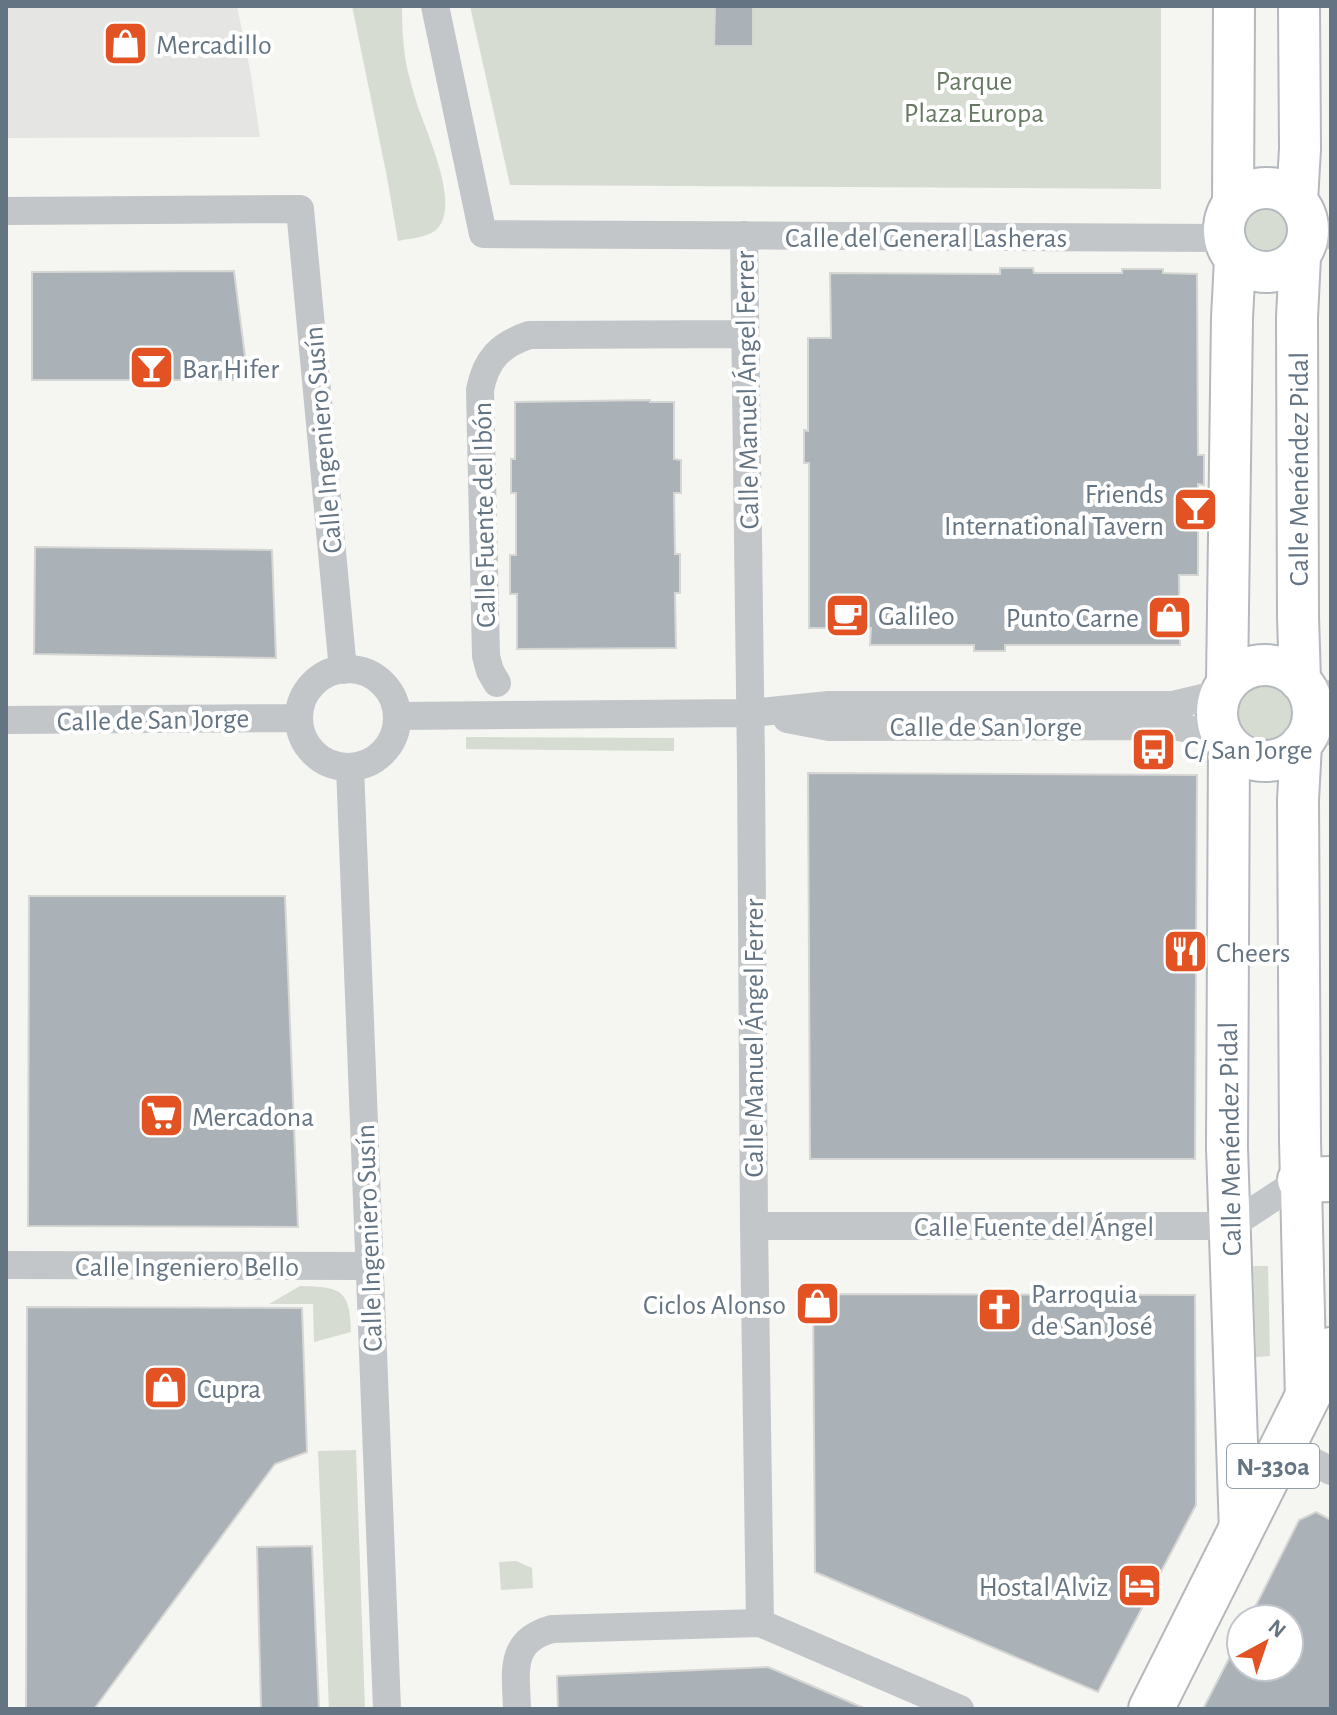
<svg xmlns="http://www.w3.org/2000/svg" width="1337" height="1715" font-family="'Alegreya Sans',sans-serif">
<style>
.built{fill:#e5e6e4}
.green{fill:#d6dcd2}
.building{fill:#abb2b7;stroke:#d6d6d4;stroke-width:2}
.lines{fill:none;stroke-linecap:round;stroke-linejoin:round}
.secondary-casing{stroke:#b4b9be;stroke-width:44}
.trunk-casing{stroke:#b5b8bb;stroke-width:48}
.minor{stroke:#c2c6c9;stroke-width:28}
.secondary{stroke:#fff;stroke-width:40}
.trunk{stroke:#fff;stroke-width:44}
.labels{text-anchor:middle;stroke-width:8;stroke-linejoin:round;paint-order:stroke}
.shield{fill:#fff;stroke:#929ea8;stroke-width:2}
.shield-label{font-size:26px;font-weight:bold;fill:#647482}
.poi-label{font-size:28px;fill:#647482;stroke:#fff;text-anchor:start}
.park-label{font-size:28px;fill:#677962;stroke:#fff}
.street-label{font-size:28px;fill:#647482;stroke:#fff}
</style>
<rect width="100%" height="100%" fill="#f5f5f1"/>
<path class="built" d="M6,6H237L251,75L260,137L6,138Z"/>
<path class="green" d="M352,6H402C402,27 403,47 407,68C410,79 413,92 417,104C426,132 460,202 438,228C429,238 410,238 398,241L387,177Z
M470,6H1161V189L510,185Z
M1242 230a24 24 0 1 1 48 0a24 24 0 1 1-48 0Z
M1235 713a29 29 0 1 1 58 0a29 29 0 1 1-58 0Z
M466,737L674,738V751L466,749Z
M1253,1266H1268L1270,1356L1256,1357Z
M300,1286C341,1287 350,1289 351,1332L314,1342L313,1304H269Z
M356,1450L365,1709H329L318,1451Z
M516,1561L532,1568L533,1588L501,1590L499,1562Z"/>
<path class="building" d="M715,6H753V46H714Z
M1000,268H1033L1034,273H1122V269H1163V273L1197,274L1198,455H1204V485L1198,484V575H1179L1180,645H1005V651H974V645H870L871,628H809V463H804V430L808,431V338H831L830,273L1000,274Z
M234,271L248,380H32V272Z
M650,400V402H674V459L681,460V493H674L675,554H680V593H675L676,648L517,649V594H510V555H516V493H511V459H515V402Z
M35,547L272,550L276,658L34,654Z
M808,773L1197,775L1195,1159H810Z
M29,896H285L298,1227L28,1226Z
M813,1294L1195,1295L1196,1505L1098,1692L815,1572Z
M27,1307L302,1308L307,1452L275,1464L94,1709H26Z
M1316,1512L1331,1520V1709H1203L1241,1635V1667H1289V1619H1249L1299,1520Z
M312,1546L319,1709H261L257,1547Z
M768,1667L866,1709H558L557,1676Z"/>
<g class="lines">
<defs>
<path id="secondary" d="M1224 230a42 42 0 1 1 84 0a42 42 0 1 1-84 0Z
M1297,201L1300,149L1299,6
M1233,204L1234,6
M1300,257L1297,317L1298,617L1300,681
M1217 713a48 48 0 1 1 96 0a48 48 0 1 1-96 0Z
M1227,682L1232,318L1235,259
M1301,744L1298,800L1300,1140L1306,1401
M1229,746L1227,1148L1240,1532"/>
<path id="trunk" d="M1300,1180L1331,1179
M1151,1709L1331,1350"/>
</defs>
<use href="#secondary" class="secondary-casing"/>
<use href="#trunk" class="trunk-casing"/>
<path class="minor" d="M435,6L483,234L1224,238
M6,211L300,209L343,670
M1309,234L1331,235
M744,235L751,764L754,1226L760,1623
M299 718a49 49 0 1 1 98 0a49 49 0 1 1-98 0Z
M497,683L490,671L486,656L480,390C486,359 500,345 529,335L745,334
M1308,692L1331,695
M397,716L751,713L829,705H1173L1220,694
M787,719L829,727L1173,726L1221,735
M6,720L299,718
M1309,732L1331,731
M350,767L387,1709
M754,1226H1230L1300,1180
M6,1265L369,1266
M1283,1446L1331,1471
M517,1709C516,1672 508,1641 552,1629L760,1623L960,1709"/>
<use href="#secondary" class="secondary"/>
<use href="#trunk" class="trunk"/>
</g>
<defs>
<symbol id="shop-square" viewBox="-11 -11 22 22"><rect x="-9" y="-9" width="18" height="18" rx="4" fill="#e35222" stroke="#fff"/><path d="M-5-2.5h2.3a2.7 3.5 0 0 1 5.4 0H5L5.5 6h-11ZM-1.5-2.5h3a1.5 2.3 0 0 0-3 0Z" fill="#fff"/></symbol>
<symbol id="bar-square" viewBox="-11 -11 22 22"><rect x="-9" y="-9" width="18" height="18" rx="4" fill="#e35222" stroke="#fff"/><path d="M-6-5H6L.8 .8V4.5H3.5V6h-7V4.5H-.8V.8Z" fill="#fff"/></symbol>
<symbol id="cafe-square" viewBox="-11 -11 22 22"><rect x="-9" y="-9" width="18" height="18" rx="4" fill="#e35222" stroke="#fff"/><path d="M-5.5-4.5H6V0H3Q3 3.5 0 3.5H-2.5Q-5.5 3.5-5.5 0ZM3-3.2v2h1.7v-2ZM-6 4.5H4V6H-6Z" fill="#fff"/></symbol>
<symbol id="bus-square" viewBox="-11 -11 22 22"><rect x="-9" y="-9" width="18" height="18" rx="4" fill="#e35222" stroke="#fff"/><path d="M-5-6H5V4H4V6H2V4H-2V6H-4V4H-5ZM-3.5-4V0h7V-4ZM-3.5 1.2v1.5H-2V1.2ZM2 1.2v1.5H3.5V1.2Z" fill="#fff"/></symbol>
<symbol id="restaurant-square" viewBox="-11 -11 22 22"><rect x="-9" y="-9" width="18" height="18" rx="4" fill="#e35222" stroke="#fff"/><path d="M-5-6h1v4h1v-4h1v4h1v-4h1v5L-1.5 .5V6h-2V.5L-5-1ZM5-6V6H3V1.5H1.5Q1.5-4 5-6Z" fill="#fff"/></symbol>
<symbol id="supermarket-square" viewBox="-11 -11 22 22"><rect x="-9" y="-9" width="18" height="18" rx="4" fill="#e35222" stroke="#fff"/><path d="M-6-5.5h2.5l.6 2H6L4.5 2H-2.5L-4.4-4H-6ZM-1.5 3.2a1.3 1.3 0 1 0 .1 0ZM3 3.2a1.3 1.3 0 1 0 .1 0Z" fill="#fff"/></symbol>
<symbol id="church-square" viewBox="-11 -11 22 22"><rect x="-9" y="-9" width="18" height="18" rx="4" fill="#e35222" stroke="#fff"/><path d="M-1.2-6h2.4v3.5h3.3v2.4h-3.3V6h-2.4V-.1h-3.3v-2.4h3.3Z" fill="#fff"/></symbol>
<symbol id="hotel-square" viewBox="-11 -11 22 22"><rect x="-9" y="-9" width="18" height="18" rx="4" fill="#e35222" stroke="#fff"/><path d="M-6-4.5h1.5V1H6V5H4.5V3h-9V5H-6ZM-4 0a1.8 1.8 0 1 1 3.6 0ZM.5 0V-2.5h3Q6-2.5 6 0Z" fill="#fff"/></symbol>
</defs>
<g fill-rule="evenodd">
<use href="#shop-square" x="100" y="18" width="51" height="51"/>
<use href="#bar-square" x="126" y="342" width="51" height="51"/>
<use href="#bar-square" x="1170" y="484" width="51" height="51"/>
<use href="#cafe-square" x="822" y="590" width="51" height="51"/>
<use href="#shop-square" x="1144" y="592" width="51" height="51"/>
<use href="#bus-square" x="1128" y="724" width="51" height="51"/>
<use href="#restaurant-square" x="1160" y="926" width="51" height="51"/>
<use href="#supermarket-square" x="136" y="1090" width="51" height="51"/>
<use href="#shop-square" x="792" y="1278" width="51" height="51"/>
<use href="#church-square" x="974" y="1284" width="51" height="51"/>
<use href="#shop-square" x="140" y="1362" width="51" height="51"/>
<use href="#hotel-square" x="1114" y="1560" width="51" height="51"/>
</g>
<g class="labels">
<rect class="shield" x="1227" y="1444" width="92" height="44" rx="6"/>
<g class="shield-label">
<text x="1273" y="1475">N-330a</text>
</g>
<g class="poi-label">
<text x="156" y="54">Mercadillo</text>
<text x="182" y="378">Bar Hifer</text>
<text x="1164" y="503" text-anchor="end">Friends<tspan x="1164" dy="32">International Tavern</tspan></text>
<text x="878" y="625">Galileo</text>
<text x="1139" y="627" text-anchor="end">Punto Carne</text>
<text x="1184" y="759">C/ San Jorge</text>
<text x="1216" y="962">Cheers</text>
<text x="192" y="1126">Mercadona</text>
<text x="1031" y="1303">Parroquia<tspan x="1031" dy="32">de San José</tspan></text>
<text x="786" y="1314" text-anchor="end">Ciclos Alonso</text>
<text x="197" y="1398">Cupra</text>
<text x="1108" y="1596" text-anchor="end">Hostal Alviz</text>
</g>
<g class="park-label">
<text x="974" y="90">Parque<tspan x="974" dy="32">Plaza Europa</tspan></text>
</g>
<g class="street-label">
<text x="926" y="247">Calle del General Lasheras</text>
<text transform="translate(746 390) rotate(-91)" y="10">Calle Manuel Ángel Ferrer</text>
<text transform="translate(322 440) rotate(-95)" y="10">Calle Ingeniero Susín</text>
<text transform="translate(1298 469) rotate(-90)" y="10">Calle Menéndez Pidal</text>
<text transform="translate(483 515) rotate(-91)" y="10">Calle Fuente del Ibón</text>
<text transform="translate(153 719) rotate(-1)" y="10">Calle de San Jorge</text>
<text x="986" y="736">Calle de San Jorge</text>
<text transform="translate(753 1038) rotate(-90)" y="10">Calle Manuel Ángel Ferrer</text>
<text transform="translate(1229 1139) rotate(-91)" y="10">Calle Menéndez Pidal</text>
<text x="1034" y="1236">Calle Fuente del Ángel</text>
<text transform="translate(368 1238) rotate(-92)" y="10">Calle Ingeniero Susín</text>
<text x="187" y="1276">Calle Ingeniero Bello</text>
</g>
</g>
<rect width="1337" height="1715" fill="none" stroke="#647482" stroke-width="16"/>
<g transform="translate(1265 1643) rotate(40)"><circle r="38" fill="#ffffff" stroke="#c1c7cd" stroke-width="2"/>
<path d="M0-6L14 30L0 20L-14 30Z" fill="#e35222"/>
<text y="-12" font-size="22" font-weight="bold" text-anchor="middle" fill="#647482">N</text>
</g>
</svg>
